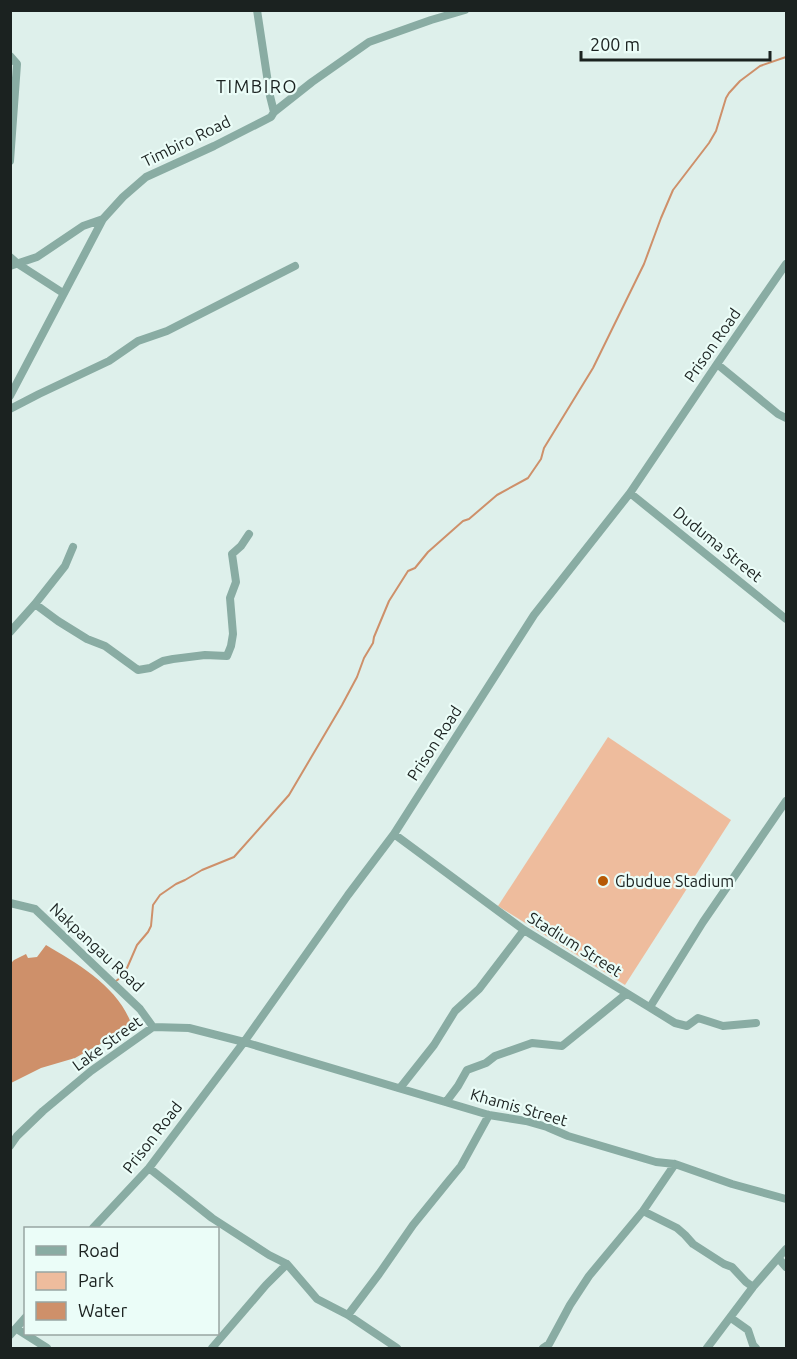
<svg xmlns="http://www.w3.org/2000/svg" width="797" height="1359" font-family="Ubuntu,sans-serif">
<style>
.park{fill:#eebc9d}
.water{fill:#ce906a}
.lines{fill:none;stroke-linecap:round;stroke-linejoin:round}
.stream{stroke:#ce906a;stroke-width:2}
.minor{stroke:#89aca3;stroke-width:8}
.poi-dot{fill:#b65905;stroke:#ebfdf8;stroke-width:2}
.labels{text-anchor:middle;stroke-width:4.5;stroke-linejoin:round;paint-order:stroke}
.street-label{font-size:16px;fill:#1b2220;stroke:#ebfdf8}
.poi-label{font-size:16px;fill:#1b2220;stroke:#ebfdf8;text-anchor:start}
.neighbourhood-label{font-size:18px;letter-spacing:1.5px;fill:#1b2220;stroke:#ebfdf8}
</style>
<rect width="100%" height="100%" fill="#def0eb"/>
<path class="park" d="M608,737L731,820L625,985L498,906Z"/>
<path class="water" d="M46,945C78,964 117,986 131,1023L122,1032L75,1058L41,1068L11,1083V963L14,960L26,954L28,958L37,957Z"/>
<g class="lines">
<path class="stream" d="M116,981L124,975L137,945L148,932L151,926L153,905L160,895L176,884L185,880L202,870L234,857L289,795L342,705L357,677L364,658L373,643L374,637L389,601L408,571L415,568L428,552L463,521L469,519L497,495L528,478L541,459L544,448L593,368L644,264L661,218L673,190L709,143L716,131L726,98L729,93L740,81L760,66L786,57"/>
<path class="minor" d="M257,10L270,96L274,112
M10,56L17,64L10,161
M10,257L18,264L63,293
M10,266L37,257L83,226L103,219
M717,364L778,414L786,418
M10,396L103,219L123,197L146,177L214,146L271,117L274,112L312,82L369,42L431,20L465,10
M10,409L39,394L109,361L138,341L167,331L295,266
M630,493L786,619
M35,604L58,621L87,639L105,646L138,670L150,668L163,661L173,659L205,655L227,656L231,646L233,634L230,598L236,582L232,554L241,546L249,534
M10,632L35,604L65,566L73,547
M394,834L524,930L675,1023L687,1026L698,1018L723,1026L756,1023
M10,903L35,909L140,1009L153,1027
M650,1007L703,922L786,801
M400,1088L434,1045L455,1011L479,989L524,930
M446,1102L458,1086L467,1070L486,1063L495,1056L532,1043L562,1046L626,994
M10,1146L17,1136L43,1111L91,1071L153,1027L189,1028L244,1042L489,1115L526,1121L547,1127L568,1136L622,1152L656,1162L675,1164L732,1184L786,1199
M149,1168L212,1218L269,1255L287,1264L317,1299L348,1315L397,1348
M643,1211L677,1228L685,1235L693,1244L724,1264L732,1267L746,1282L753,1287
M93,1228L149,1168L244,1042L348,895L394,834L534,615L630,493L717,364L786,264
M779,1259L786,1267
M348,1315L379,1274L413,1225L447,1183L461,1166L489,1115
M731,1318L748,1330L753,1345L756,1348
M17,1329L47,1348
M10,1335L26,1317
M212,1348L266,1285L287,1264
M543,1348L549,1344L570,1305L589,1276L643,1211L675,1164
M707,1348L753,1287L786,1249"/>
</g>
<circle class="poi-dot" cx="603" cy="881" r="6"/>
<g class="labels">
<g class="street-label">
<text transform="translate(186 141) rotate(-26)" y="6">Timbiro Road</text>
<text transform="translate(712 345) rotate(-55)" y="6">Prison Road</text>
<text transform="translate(718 544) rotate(39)" y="6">Duduma Street</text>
<text transform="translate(434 743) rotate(-57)" y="6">Prison Road</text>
<text transform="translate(575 944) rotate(32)" y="6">Stadium Street</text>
<text transform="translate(97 947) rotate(43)" y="6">Nakpangau Road</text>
<text transform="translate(107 1043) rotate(-36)" y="6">Lake Street</text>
<text transform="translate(519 1107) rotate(16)" y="6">Khamis Street</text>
<text transform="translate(152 1137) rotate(-52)" y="6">Prison Road</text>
</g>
<g class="poi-label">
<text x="615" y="887">Gbudue Stadium</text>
</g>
<g class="neighbourhood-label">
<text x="257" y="93">TIMBIRO</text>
</g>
</g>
<rect width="797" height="1359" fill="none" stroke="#1b2220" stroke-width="24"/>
<rect x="24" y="1227" width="195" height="108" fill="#ebfdf8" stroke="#98a5a2" stroke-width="1.5"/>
<rect x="36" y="1246" width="30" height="9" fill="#89aca3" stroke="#98a5a2" stroke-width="1.5"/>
<text x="78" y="1257" font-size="18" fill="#1b2220">Road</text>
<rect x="36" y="1272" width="30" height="18" fill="#eebc9d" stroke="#98a5a2" stroke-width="1.5"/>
<text x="78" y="1287" font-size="18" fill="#1b2220">Park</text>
<rect x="36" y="1302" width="30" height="18" fill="#ce906a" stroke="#98a5a2" stroke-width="1.5"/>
<text x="78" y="1317" font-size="18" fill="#1b2220">Water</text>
<path d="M581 51v9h189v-9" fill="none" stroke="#1b2220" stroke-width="3"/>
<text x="590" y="51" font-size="18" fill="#1b2220" stroke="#ebfdf8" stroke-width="4.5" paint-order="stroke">200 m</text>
</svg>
